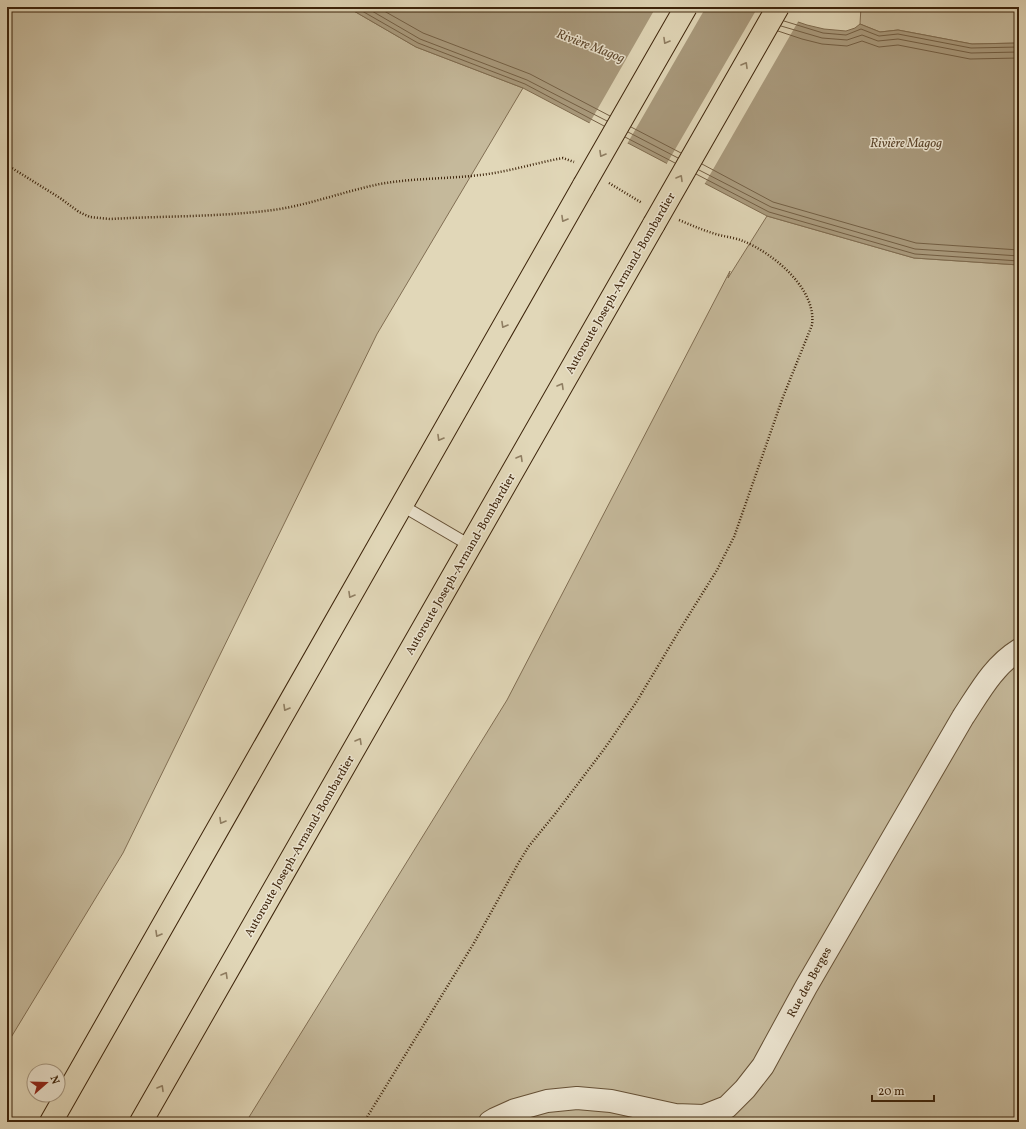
<svg xmlns="http://www.w3.org/2000/svg" width="1026" height="1129" font-family="Vollkorn,serif">
<style>
.green{fill:#c5b99b;stroke:#816e53}
.water{fill:#a99a7d;stroke:#7e6b4f}
.pier{fill:#e1d7b8}
.lines{fill:none;stroke-linecap:round;stroke-linejoin:round}
.shore{stroke:#735f44;stroke-width:1}
.lane-casing{stroke:#665136;stroke-width:13}
.street-casing{stroke:#665136;stroke-width:24}
.highway-casing{stroke:#3d240b;stroke-width:24}
.path{stroke:#3d240b;stroke-width:2.5;stroke-dasharray:1 2;stroke-linecap:butt}
.lane{stroke:#ece5d1;stroke-width:11}
.street{stroke:#ece5d1;stroke-width:22}
.highway{stroke:#e1d7b8;stroke-width:22}
.highway-bridge-casing{stroke:#3d240b;stroke-width:24;stroke-linecap:butt}
.highway-bridge{stroke:#e1d7b8;stroke-width:22}
.oneway{stroke:#8f7e62}
.labels{text-anchor:middle;stroke-width:3;stroke-linejoin:round;paint-order:stroke}
.street-label{font-size:12px;fill:#3d240b;stroke:#ece5d1}
.water-label{font-size:13px;font-style:italic;fill:#5d472d;stroke:#ece5d1}
</style>
<rect width="100%" height="100%" fill="#e1d7b8"/>
<filter id="stains"><feTurbulence type="fractalNoise" baseFrequency=".005" numOctaves="4"/><feColorMatrix values="0 0 0 0 .2 0 0 0 0 .09 0 0 0 0 .02 0 0 0 .5 -.17"/></filter>
<radialGradient id="worn" r=".72"><stop offset=".6" stop-color="#630" stop-opacity="0"/><stop offset="1" stop-color="#630" stop-opacity=".3"/></radialGradient>
<path class="green" d="M7,7H347L416,47L523,88L377,334L123,853L7,1044Z
M861,7H1019V43L972,44L898,30L880,32L860,24Z
M767,216L914,258L1019,265V1122H246L507,700L730,271L728,278Z"/>
<path class="water" d="M347,7H754L807,25L824,29L846,31L855,28L860,24L880,32L898,30L972,44L1019,43V265L914,258L767,216L523,88L416,47Z"/>
<path class="pier" d="M656,7H706L627,144L589,124Z
M758,7L799,20L704,185L666,165Z"/>
<g class="lines">
<path class="shore" d="M355,7L418,43L525,84L604,126
M365,7L420,39L527,80L607,121
M377,7L423,33L530,74L610,116
M784,21L823,33L846,35L861,29L879,36L898,34L971,48L1019,47
M781,26L822,38L847,40L862,35L878,41L898,39L971,53L1019,52
M778,31L802,39L822,44L847,46L862,41L879,47L898,45L970,59L1019,58
M631,127L681,153
M628,132L678,158
M625,137L675,163
M702,164L773,202L916,243L1019,250
M699,170L771,207L915,249L1019,256
M696,174L769,212L915,254L1019,261"/>
<defs>
<path id="lane" d="M401,505L471,546"/>
<path id="street" d="M490,1122L495,1119L515,1110L547,1101L577,1098L611,1101L675,1115L704,1116L727,1107L745,1089L763,1066L806,987L963,717C979,693 993,666 1019,650"/>
<path id="highway" d="M51,1122L584,185
M141,1122L654,224"/>
</defs>
<use href="#lane" class="lane-casing"/>
<use href="#street" class="street-casing"/>
<use href="#highway" class="highway-casing"/>
<path class="path" d="M7,165L60,198L79,212L90,217L110,219C162,216 214,217 265,211C304,207 341,192 380,184C413,178 447,179 480,175C508,172 535,163 563,158L574,162
M609,183L642,203
M364,1122L474,943L519,862L529,846L555,814L605,748L637,701L679,631L717,570L734,537L783,397L812,325C817,289 773,253 743,241C736,238 727,237 719,235C705,231 693,226 679,220"/>
<use href="#lane" class="lane"/>
<use href="#street" class="street"/>
<use href="#highway" class="highway"/>
<defs>
<path id="highway-bridge" d="M584,185L686,7
M654,224L778,7"/>
</defs>
<use href="#highway-bridge" class="highway-bridge-casing"/>
<use href="#highway-bridge" class="highway-bridge"/>
</g>
<defs><path id="oneway-chevron" d="M-2-3.5L2.5 0L-2 3.5" fill="none" stroke-width="1.6" stroke-linecap="round" stroke-linejoin="round"/></defs>
<g class="oneway">
<use href="#oneway-chevron" transform="translate(666 41) rotate(120)"/>
<use href="#oneway-chevron" transform="translate(745 65) rotate(-60)"/>
<use href="#oneway-chevron" transform="translate(602 154) rotate(120)"/>
<use href="#oneway-chevron" transform="translate(680 178) rotate(-60)"/>
<use href="#oneway-chevron" transform="translate(564 219) rotate(120)"/>
<use href="#oneway-chevron" transform="translate(504 325) rotate(120)"/>
<use href="#oneway-chevron" transform="translate(561 386) rotate(-60)"/>
<use href="#oneway-chevron" transform="translate(440 438) rotate(120)"/>
<use href="#oneway-chevron" transform="translate(520 458) rotate(-60)"/>
<use href="#oneway-chevron" transform="translate(351 595) rotate(120)"/>
<use href="#oneway-chevron" transform="translate(286 708) rotate(120)"/>
<use href="#oneway-chevron" transform="translate(359 741) rotate(-60)"/>
<use href="#oneway-chevron" transform="translate(222 821) rotate(120)"/>
<use href="#oneway-chevron" transform="translate(158 934) rotate(120)"/>
<use href="#oneway-chevron" transform="translate(225 975) rotate(-60)"/>
<use href="#oneway-chevron" transform="translate(161 1088) rotate(-60)"/>
</g>
<g class="labels">
<g class="street-label">
<text transform="translate(620 283) rotate(-60)" y="4">Autoroute Joseph-Armand-Bombardier</text>
<text transform="translate(460 564) rotate(-60)" y="4">Autoroute Joseph-Armand-Bombardier</text>
<text transform="translate(299 846) rotate(-60)" y="4">Autoroute Joseph-Armand-Bombardier</text>
<text transform="translate(809 982) rotate(-61)" y="4">Rue des Berges</text>
</g>
<g class="water-label">
<text transform="translate(591 45) rotate(21)" y="5">Rivière Magog</text>
<text x="906" y="147">Rivière Magog</text>
</g>
</g>
<rect width="1026" height="1129" fill="none" stroke="#e1d7b8" stroke-width="24"/>
<rect x="8" y="8" width="1010" height="1113" fill="none" stroke="#3d240b" stroke-width="2"/>
<rect x="12" y="12" width="1002" height="1105" fill="none" stroke="#3d240b"/>
<g transform="translate(46 1083) rotate(70)"><circle r="19" fill="#ece5d1" stroke="#a69882"/>
<path d="M0-3L7 15L0 10L-7 15Z" fill="#8f2418"/>
<text y="-6" font-size="11" font-weight="bold" text-anchor="middle" fill="#3d240b">N</text>
</g>
<path d="M872 1095v6h62v-6" fill="none" stroke="#3d240b" stroke-width="2"/>
<text x="878" y="1095" font-size="12" fill="#3d240b" stroke="#ece5d1" stroke-width="3" paint-order="stroke">20 m</text>
<rect width="100%" height="100%" filter="url(#stains)"/>
<rect width="100%" height="100%" fill="url(#worn)"/>
</svg>
